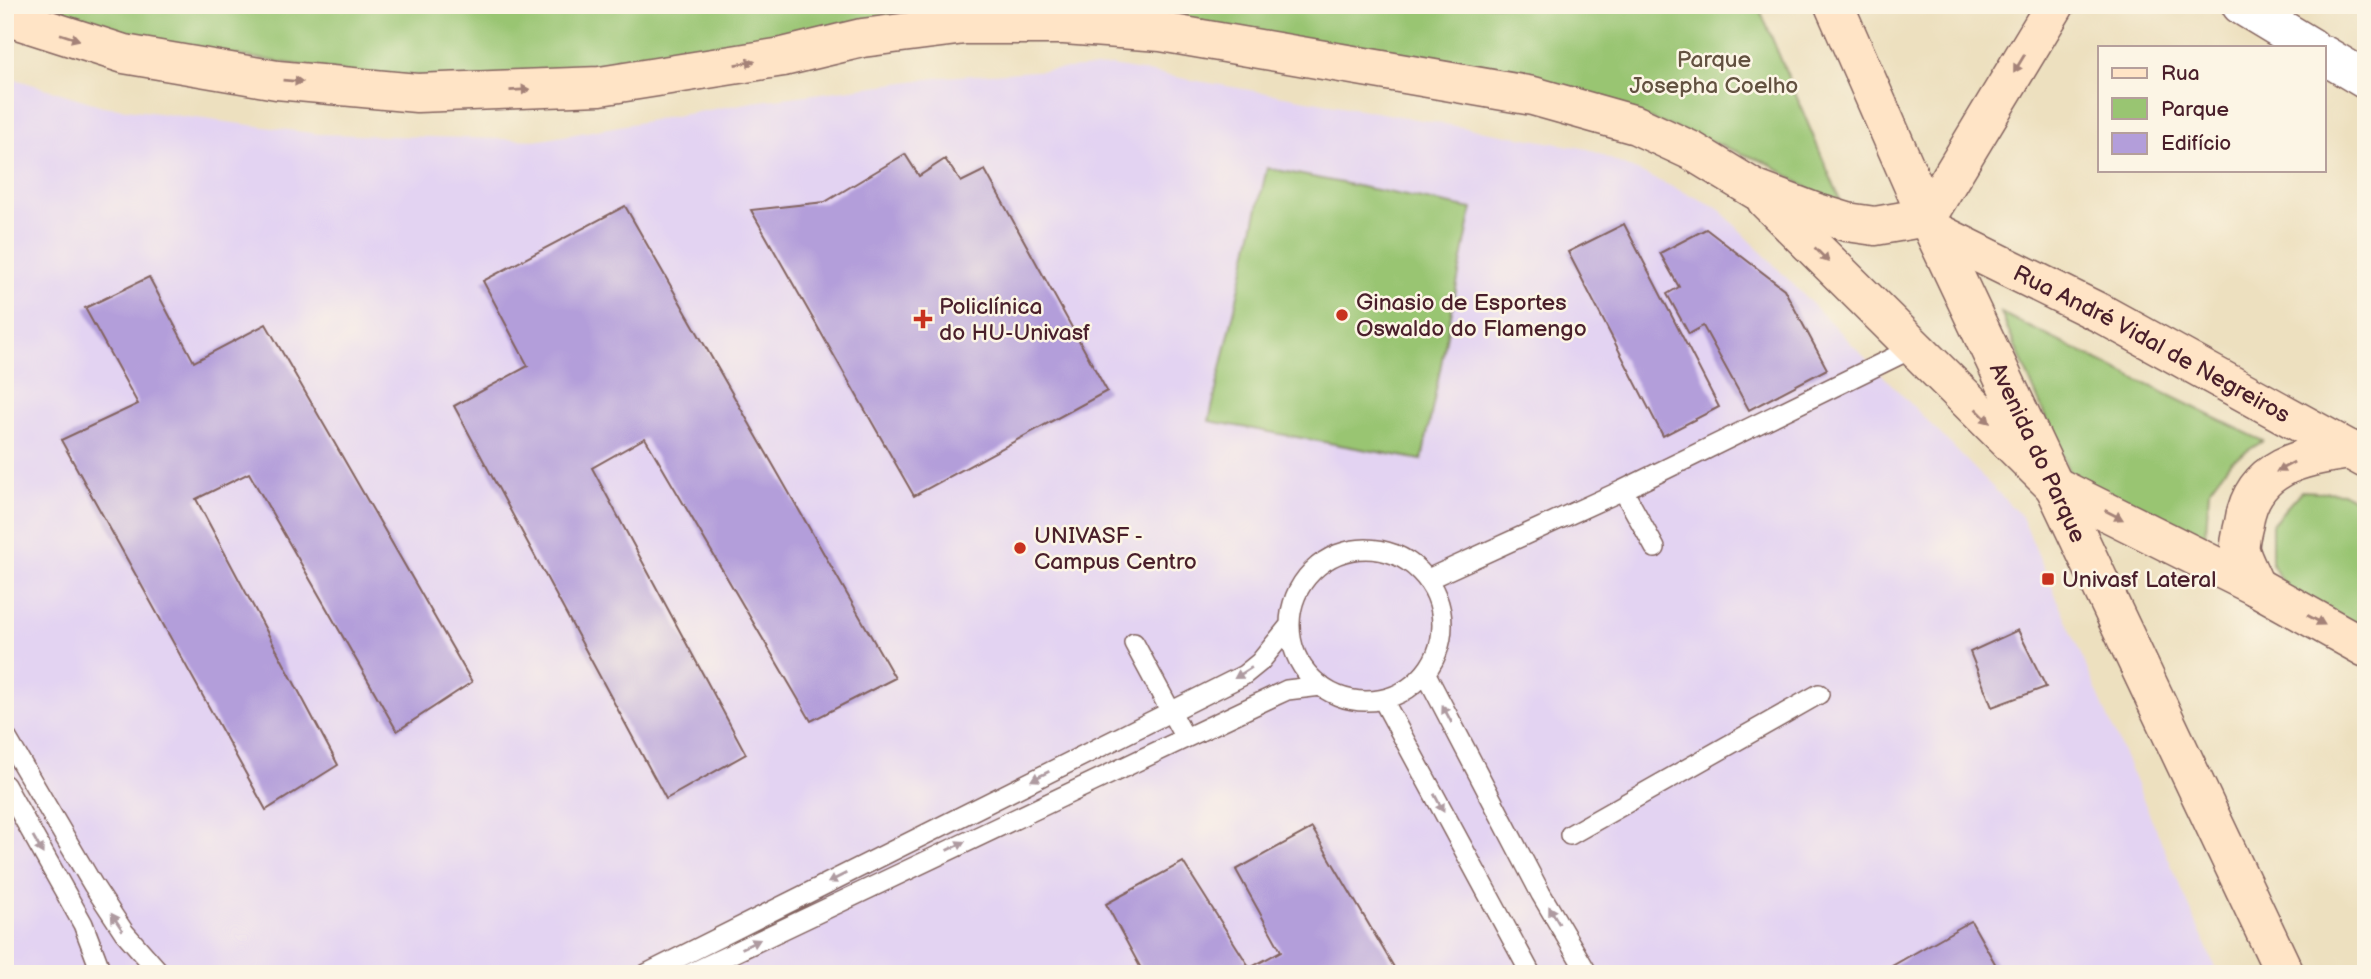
<svg xmlns="http://www.w3.org/2000/svg" width="2371" height="979" font-family="'Balsamiq Sans',sans-serif">
<style>
.built{fill:#e3d3f2}
.green{fill:#99c572;stroke:#72724e;stroke-width:2}
.building{fill:#b39eda}
.lines{fill:none;stroke-linecap:round;stroke-linejoin:round}
.lane-casing{stroke:#83635f;stroke-width:22}
.street-casing{stroke:#83635f;stroke-width:41}
.secondary-casing{stroke:#83635f;stroke-width:41}
.lane{stroke:#fff;stroke-width:19}
.street{stroke:#fff;stroke-width:38}
.secondary{stroke:#ffe4c6;stroke-width:38}
.oneway{fill:#a48278}
.oneway2{fill:#ae9aa0}
.poi-dot{fill:#c8321e;stroke:#fcf5e5;stroke-width:2.5}
.labels{text-anchor:middle;stroke-width:5;stroke-linejoin:round;paint-order:stroke}
.park-label{font-size:23px;fill:#625140;stroke:#fcf5e5}
.poi-label{font-size:23px;fill:#4a1f2b;stroke:#fcf5e5;text-anchor:start}
.street-label{font-size:23px;fill:#4a1f2b;stroke:#fcf5e5}
</style>
<rect width="100%" height="100%" fill="#fcf5e5"/>
<filter id="ink" filterUnits="userSpaceOnUse"><feTurbulence type="fractalNoise" baseFrequency=".0143" numOctaves="2"/><feDisplacementMap in="SourceGraphic" scale="14" xChannelSelector="R" yChannelSelector="G"/><feConvolveMatrix kernelMatrix="1 2 1 2 8 2 1 2 1" color-interpolation-filters="sRGB"/></filter>
<filter id="wash" filterUnits="userSpaceOnUse"><feTurbulence type="fractalNoise" baseFrequency=".00686" numOctaves="4" result="noise"/><feDisplacementMap in="SourceGraphic" scale="28" xChannelSelector="R" yChannelSelector="G"/><feGaussianBlur stdDeviation="1.57" result="paint"/><feColorMatrix in="noise" values="0 0 0 0 0 0 0 0 0 0 0 0 0 0 0 0 0 1.4 0 .05"/><feComposite in="paint" operator="in"/></filter>
<g filter="url(#wash)">
<rect width="100%" height="100%" fill="#ede0bf"/>
<path class="built" d="M1112,66L1588,149L1717,207L2022,517L2218,974H5V76L103,106L319,134L541,140L753,102L943,77Z"/>
<path class="green" d="M21,5H1758L1841,202L1812,191L1770,164L1623,109L1146,22L574,80L363,75L144,41Z
M1267,168L1472,209L1422,460L1209,421Z
M2001,313L2263,441L2231,461L2209,491L2205,545L2069,472Z
M2301,491L2344,493L2366,506V641L2290,597L2272,564V524Z"/>
<g id="blocks">
<path class="building" d="M905,154L919,176L945,159L961,182L985,170L1107,391L914,496L751,210L825,202Z
M625,206L895,678L811,721L645,438L592,468L746,754L666,799L454,406L528,366L483,281Z
M1624,224L1719,407L1663,436L1568,252Z
M1706,229L1784,289L1827,369L1749,410L1703,326L1689,334L1667,294L1679,287L1660,253Z
M149,277L194,362L266,324L472,682L397,731L249,473L196,499L338,765L266,810L61,440L138,404L85,308Z
M2018,630L2046,687L1992,707L1970,652Z
M1312,828L1398,974H1144L1106,904L1183,862L1250,968L1281,951L1236,870Z
M1971,921L2001,974H1878Z"/>
</g>
</g>
<g filter="url(#ink)">
<use href="#blocks" fill-opacity="0" stroke="#83635f" stroke-width="2"/>
<g class="lines">
<defs>
<path id="lane" d="M1623,490L1655,548
M1290 625a76 76 0 1 1 152 0a76 76 0 1 1-152 0Z
M1428,579L1623,490L1915,347
M1134,643L1185,738
M1426,674L1541,894L1588,974
M1383,700L1531,974
M5,735L93,885L124,932L161,974
M5,785L83,924L102,974
M1570,835L1819,694
M646,974L1244,675L1260,662L1290,625
M689,974L1274,696L1287,690L1321,686"/>
<path id="street" d="M2241,5L2311,47
M2324,55L2366,80"/>
<g id="secondary">
<path id="s1" d="M1834,5L1927,217L2285,974"/>
<path d="M5,16L124,54L277,80L417,93L600,86L783,57L862,38L965,25H1064L1161,32L1533,96L1636,125L1692,151L1756,190L1817,213L1847,222L1875,226L1927,217L2055,5"/>
<path d="M1766,200L2053,485L2255,586L2366,648"/>
<path id="s2" d="M1936,232L2104,315L2366,459"/>
<path d="M2255,586C2251,575 2243,562 2240,550C2239,543 2242,531 2244,523C2252,466 2303,456 2351,450"/>
</g>
</defs>
<use href="#lane" class="lane-casing"/>
<use href="#street" class="street-casing"/>
<use href="#secondary" class="secondary-casing"/>
<use href="#lane" class="lane"/>
<use href="#street" class="street"/>
<use href="#secondary" class="secondary"/>
</g>
<defs><path id="oneway-solid" d="M-6-.8H1V-3.2L6.5 0L1 3.2V.8H-6Z" transform="scale(1.75)"/></defs>
<g class="oneway">
<use href="#oneway-solid" transform="translate(70 37) rotate(18)"/>
<use href="#oneway-solid" transform="translate(745 63) rotate(-9)"/>
<use href="#oneway-solid" transform="translate(2019 64) rotate(121)"/>
<use href="#oneway-solid" transform="translate(293 81) rotate(5)"/>
<use href="#oneway-solid" transform="translate(520 90) rotate(-3)"/>
<use href="#oneway-solid" transform="translate(1822 255) rotate(45)"/>
<use href="#oneway-solid" transform="translate(1983 416) rotate(45)"/>
<use href="#oneway-solid" transform="translate(2285 467) rotate(151)"/>
<use href="#oneway-solid" transform="translate(2114 515) rotate(27)"/>
<use href="#oneway-solid" transform="translate(2316 620) rotate(29)"/>
</g>
<g class="oneway2">
<use href="#oneway-solid" transform="translate(1243 673) rotate(148)"/>
<use href="#oneway-solid" transform="translate(1447 714) rotate(-118)"/>
<use href="#oneway-solid" transform="translate(1040 776) rotate(153)"/>
<use href="#oneway-solid" transform="translate(1439 803) rotate(62)"/>
<use href="#oneway-solid" transform="translate(38 845) rotate(61)"/>
<use href="#oneway-solid" transform="translate(956 846) rotate(-26)"/>
<use href="#oneway-solid" transform="translate(837 878) rotate(153)"/>
<use href="#oneway-solid" transform="translate(1554 915) rotate(-120)"/>
<use href="#oneway-solid" transform="translate(117 922) rotate(-124)"/>
<use href="#oneway-solid" transform="translate(751 944) rotate(-26)"/>
</g>
</g>
<g class="poi-dot">
<circle cx="1342" cy="315" r="7"/>
<path d="M919.5 308.5h7v7h7v7h-7v7h-7v-7h-7v-7h7z"/>
<circle cx="1020" cy="548" r="7"/>
<rect x="2041" y="572" width="14" height="14" rx="3.5"/>
</g>
<g class="labels">
<g class="park-label">
<text x="1714" y="67">Parque<tspan x="1714" dy="26">Josepha Coelho</tspan></text>
</g>
<g class="poi-label">
<text x="1356" y="310">Ginasio de Esportes<tspan x="1356" dy="26">Oswaldo do Flamengo</tspan></text>
<text x="939" y="314">Policlínica<tspan x="939" dy="26">do HU-Univasf</tspan></text>
<text x="1034" y="543">UNIVASF -<tspan x="1034" dy="26">Campus Centro</tspan></text>
<text x="2062" y="587">Univasf Lateral</text>
</g>
<g class="street-label">
<text dy="8" stroke="none"><textPath href="#s2" startOffset="243">Rua André Vidal de Negreiros</textPath></text>
<text dy="8" stroke="none"><textPath href="#s1" startOffset="492">Avenida do Parque</textPath></text>
</g>
</g>
<rect width="2371" height="979" fill="none" stroke="#fcf5e5" stroke-width="28"/>
<rect x="2098" y="46" width="228" height="126" fill="#fcf5e5" stroke="#b59f9b" stroke-width="2"/>
<rect x="2112" y="68" width="35" height="10" fill="#ffe4c6" stroke="#b59f9b" stroke-width="2"/>
<text x="2161" y="80" font-size="21" fill="#4a1f2b">Rua</text>
<rect x="2112" y="98" width="35" height="21" fill="#99c572" stroke="#b59f9b" stroke-width="2"/>
<text x="2161" y="116" font-size="21" fill="#4a1f2b">Parque</text>
<rect x="2112" y="133" width="35" height="21" fill="#b39eda" stroke="#b59f9b" stroke-width="2"/>
<text x="2161" y="150" font-size="21" fill="#4a1f2b">Edifício</text>
</svg>
